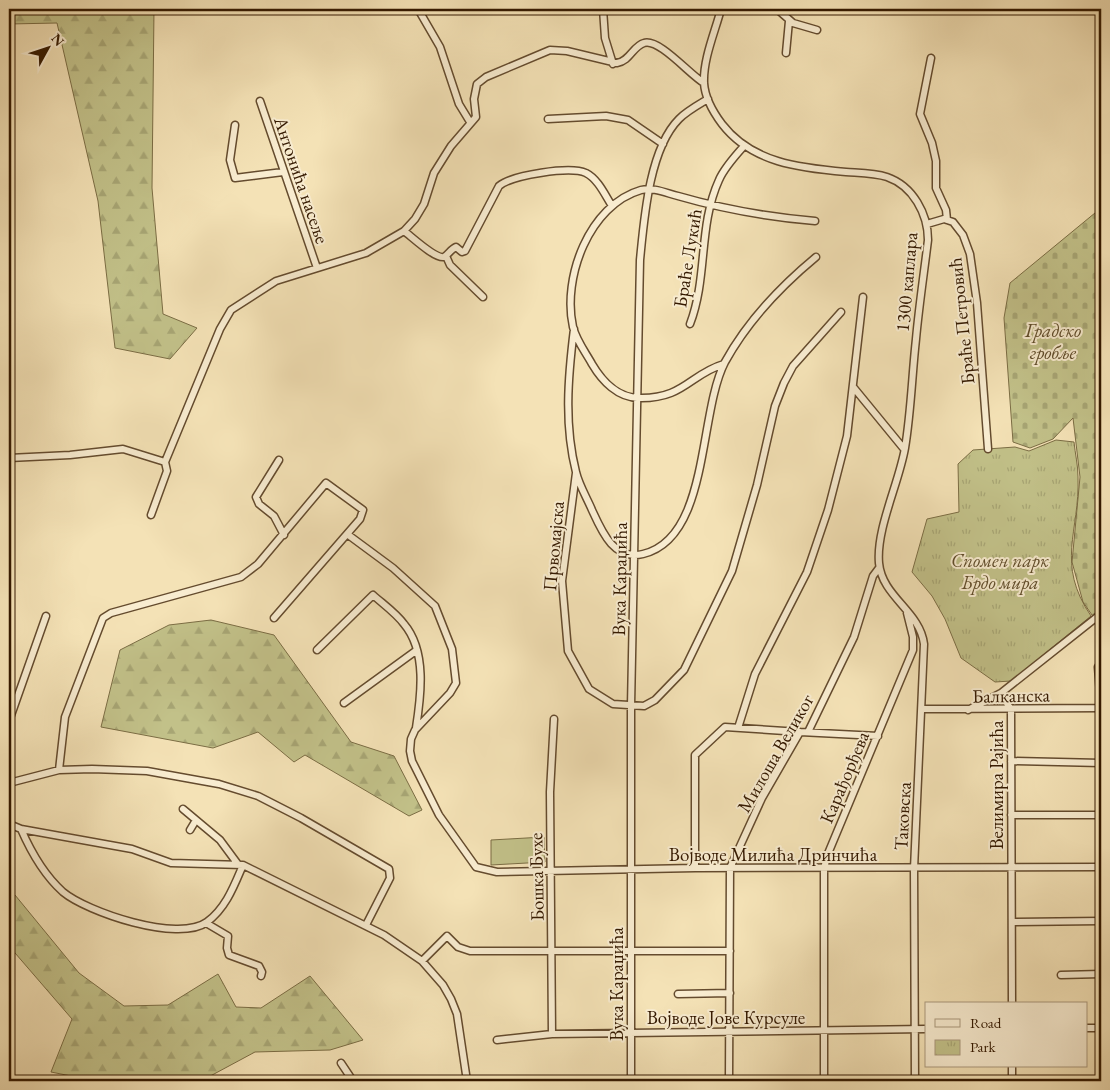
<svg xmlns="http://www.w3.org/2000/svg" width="1110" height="1090" font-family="'EB Garamond',serif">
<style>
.forest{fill:url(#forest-firs);stroke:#7b6d44}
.cemetery{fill:url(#cemetery-stones);stroke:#7b6d44}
.park{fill:url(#park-tufts);stroke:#7b6d44}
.pitch{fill:#c2c189;stroke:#7b6d44}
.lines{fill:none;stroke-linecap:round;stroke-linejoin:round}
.minor-casing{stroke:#644b2e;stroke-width:9}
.minor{stroke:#f8ecd0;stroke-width:6}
.labels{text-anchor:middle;stroke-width:4;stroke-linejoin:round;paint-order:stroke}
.street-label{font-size:19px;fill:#341900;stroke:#f8ecd0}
.park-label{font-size:19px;font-style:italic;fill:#5f4b29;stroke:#f8ecd0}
</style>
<defs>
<pattern id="forest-firs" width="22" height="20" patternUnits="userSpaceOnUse" patternTransform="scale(1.25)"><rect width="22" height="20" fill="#c2c189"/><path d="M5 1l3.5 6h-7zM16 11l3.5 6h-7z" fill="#a7a574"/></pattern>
<pattern id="cemetery-stones" width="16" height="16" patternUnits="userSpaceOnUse" patternTransform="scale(1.25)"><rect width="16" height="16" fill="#c2c189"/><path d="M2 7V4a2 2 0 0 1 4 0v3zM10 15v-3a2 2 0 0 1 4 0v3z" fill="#a7a574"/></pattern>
<pattern id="park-tufts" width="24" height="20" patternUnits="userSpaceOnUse" patternTransform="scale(1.25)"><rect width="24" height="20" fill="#c2c189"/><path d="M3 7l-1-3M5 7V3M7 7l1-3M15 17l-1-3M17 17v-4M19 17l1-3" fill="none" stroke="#a7a574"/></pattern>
</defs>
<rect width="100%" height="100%" fill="#f4e2b6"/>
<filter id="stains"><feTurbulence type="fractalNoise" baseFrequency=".004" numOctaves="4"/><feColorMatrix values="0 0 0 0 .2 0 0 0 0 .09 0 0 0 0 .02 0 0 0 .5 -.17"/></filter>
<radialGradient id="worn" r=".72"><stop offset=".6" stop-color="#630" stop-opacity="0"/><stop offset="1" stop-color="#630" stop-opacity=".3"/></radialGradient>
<path class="forest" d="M9,9H154L152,188L163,314L197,328L170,359L115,348L98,201L57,23L9,24Z
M211,620L274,635L351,742L394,756L422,810L409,816L305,755L294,762L258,732L213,748L101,727L120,650L169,625Z
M9,894L15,895L79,973L124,1006L168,1005L218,974L236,1007L261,1008L310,976L363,1040L330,1050L255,1052L201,1081H96L51,1072L72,1019L9,946Z"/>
<path class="cemetery" d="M1101,208V615L1097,617L1092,615L1083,602L1072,562L1080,477L1073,418L1053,439L1030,448L1013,442L1004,318L1010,283Z"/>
<path class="park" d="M1056,440L1074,442C1075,453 1078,465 1078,477C1080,532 1055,563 1091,616L1011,681L995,682L961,658L945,619L932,596L912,572L927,519L959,512L958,464L973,450L1015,447L1029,451Z"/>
<path class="pitch" d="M544,837L545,862L491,865V840Z"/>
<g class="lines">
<defs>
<path id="minor" d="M418,9L440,47L459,104L470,122
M603,9L605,38L613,64
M721,9C715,32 703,59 704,83C705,99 713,112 722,124C752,163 800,168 846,172C859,173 874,173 887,177C913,186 928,214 928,240C924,273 919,306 916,339C912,375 911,412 905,448C899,483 876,529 879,563C882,597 920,611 924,644L914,869L915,1081
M777,9L793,23L817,30
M786,53L789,21
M931,58L920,114L932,143L936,161V188L946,210L947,220
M260,101L317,268
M548,119L606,116L628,120L663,144
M235,125L230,160L235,178L283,172
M927,224L944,219L953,222L963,235L970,254L977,303L988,449
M404,231C411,236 435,259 444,257C448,255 451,249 456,247L462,252L465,251L499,186C512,175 570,166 586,173C598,179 605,195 612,206
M446,256L450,265L483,297
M690,324C708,277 698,226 719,180C724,168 735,156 744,146
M574,329C568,377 564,425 576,472C579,485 587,498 592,510C602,532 614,561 643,554C710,538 698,414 725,362C747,322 781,286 816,257
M724,364C690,374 684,399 639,398C618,398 602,381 592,364C586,353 576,340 573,327C562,278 589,205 641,190C653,187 666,193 678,196C723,209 768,217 815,221
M854,388L904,449
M9,458L70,455L123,449L165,462
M279,460L256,497L259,504L274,516L284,535
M165,462L220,329L231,310L276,281L366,253L404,231L415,219L424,204L434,173L451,146L476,117L474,99L477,84L486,77L550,50L567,51L617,63C630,61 633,46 644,43C659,38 690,75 704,83
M9,471L10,458
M576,473L562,581L568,651L589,689L613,704L644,706L655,700L684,670L732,571L757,485L775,406L784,383L793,366L841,312
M151,515L167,471L165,462
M347,534L393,568L435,606L452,649L456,683L450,693L415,730L411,739L410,751L412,761L439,815L476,867L497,872L695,868L1101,867
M317,650L373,595C383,604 396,613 404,624C427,651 421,696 416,728
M1101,662L1098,667L1101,707
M1001,693L1011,710L1012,1004
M344,703L417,650
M922,709L1101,708
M968,710L1001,693L1097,617
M9,721L46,616
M738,728L755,674L807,572L828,510L847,436L863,297
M808,732L854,637L873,576L879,568
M1011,761L1101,763
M59,770L65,717L103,618L111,613L241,577L258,564L326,483L363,510L360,519L274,618
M9,783L59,770L92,769L147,771L219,784L258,796L301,818L389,869L390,878L366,925
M183,809L220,840L237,863
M1011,815H1101
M9,824L21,829L132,849L171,863L243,865L384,935L422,961L443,985L451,999L457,1014L467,1081
M21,829C31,852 43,874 63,892C87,912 178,943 207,922C226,908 234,886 243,865
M190,830L196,820
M695,868V755L725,727L800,732
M1012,922L1101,921
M206,923L228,936L227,948L229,955L259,966L262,972L261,976
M422,961L447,936L458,947L470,951H730
M1061,975L1101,974
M678,994L730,993
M1086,1028H1101
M552,1034L550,792L554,719
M497,1040L552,1034L926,1029
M341,1063L353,1081
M1012,1066V1081
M631,1081V706L640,260C644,220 649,149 679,119C687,111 698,105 708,99
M729,1081L730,868L762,798L800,732L878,736
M824,1081V869L827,856L913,650V637L907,613
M1071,1081L1101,1080"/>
</defs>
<use href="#minor" class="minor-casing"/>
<use href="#minor" class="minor"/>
</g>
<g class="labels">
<g class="street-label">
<text transform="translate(302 180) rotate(71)" y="7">Антонића насеље</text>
<text transform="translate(687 258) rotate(-81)" y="7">Браће Лукић</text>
<text transform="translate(906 282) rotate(-85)" y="7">1300 каплара</text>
<text transform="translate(961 321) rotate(-96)" y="7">Браће Петровић</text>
<text transform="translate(553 546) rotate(-85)" y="7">Првомајска</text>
<text transform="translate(619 579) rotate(-89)" y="7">Вука Караџића</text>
<text transform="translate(1011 695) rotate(-1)" y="7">Балканска</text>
<text transform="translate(775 753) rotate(-60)" y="7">Милоша Великог</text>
<text transform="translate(844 777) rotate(-67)" y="7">Карађорђева</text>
<text transform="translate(996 785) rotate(-90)" y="7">Велимира Рајића</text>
<text transform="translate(902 816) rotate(-87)" y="7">Таковска</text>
<text x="773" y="861">Војводе Милића Дринчића</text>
<text transform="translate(536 877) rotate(-91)" y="7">Бошка Бухе</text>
<text transform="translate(616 984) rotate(-90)" y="7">Вука Караџића</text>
<text x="726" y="1024">Војводе Јове Курсуле</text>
</g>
<g class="park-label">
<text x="1053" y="337">Градско<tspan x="1053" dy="22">гробље</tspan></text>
<text x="1000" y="567">Спомен парк<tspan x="1000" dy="22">Брдо мира</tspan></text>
</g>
</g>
<rect width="1110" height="1090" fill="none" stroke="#f4e2b6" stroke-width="30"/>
<rect x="10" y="10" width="1090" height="1070" fill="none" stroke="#341900" stroke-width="2.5"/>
<rect x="15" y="15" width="1080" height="1060" fill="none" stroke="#341900"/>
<rect x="925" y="1002" width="162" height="65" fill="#f8ecd0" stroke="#aa987d"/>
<rect x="935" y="1019" width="25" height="8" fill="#f8ecd0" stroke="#aa987d"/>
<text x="970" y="1028" font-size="15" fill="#341900">Road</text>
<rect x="935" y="1040" width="25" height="15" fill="url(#park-tufts)" stroke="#aa987d"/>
<text x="970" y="1052" font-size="15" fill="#341900">Park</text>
<g transform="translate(48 48) rotate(50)" stroke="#f8ecd0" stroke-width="4" paint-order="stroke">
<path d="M0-4L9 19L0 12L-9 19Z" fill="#341900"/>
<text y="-8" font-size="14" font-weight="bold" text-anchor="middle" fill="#341900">N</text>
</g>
<rect width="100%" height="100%" filter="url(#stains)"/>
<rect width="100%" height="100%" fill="url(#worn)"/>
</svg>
